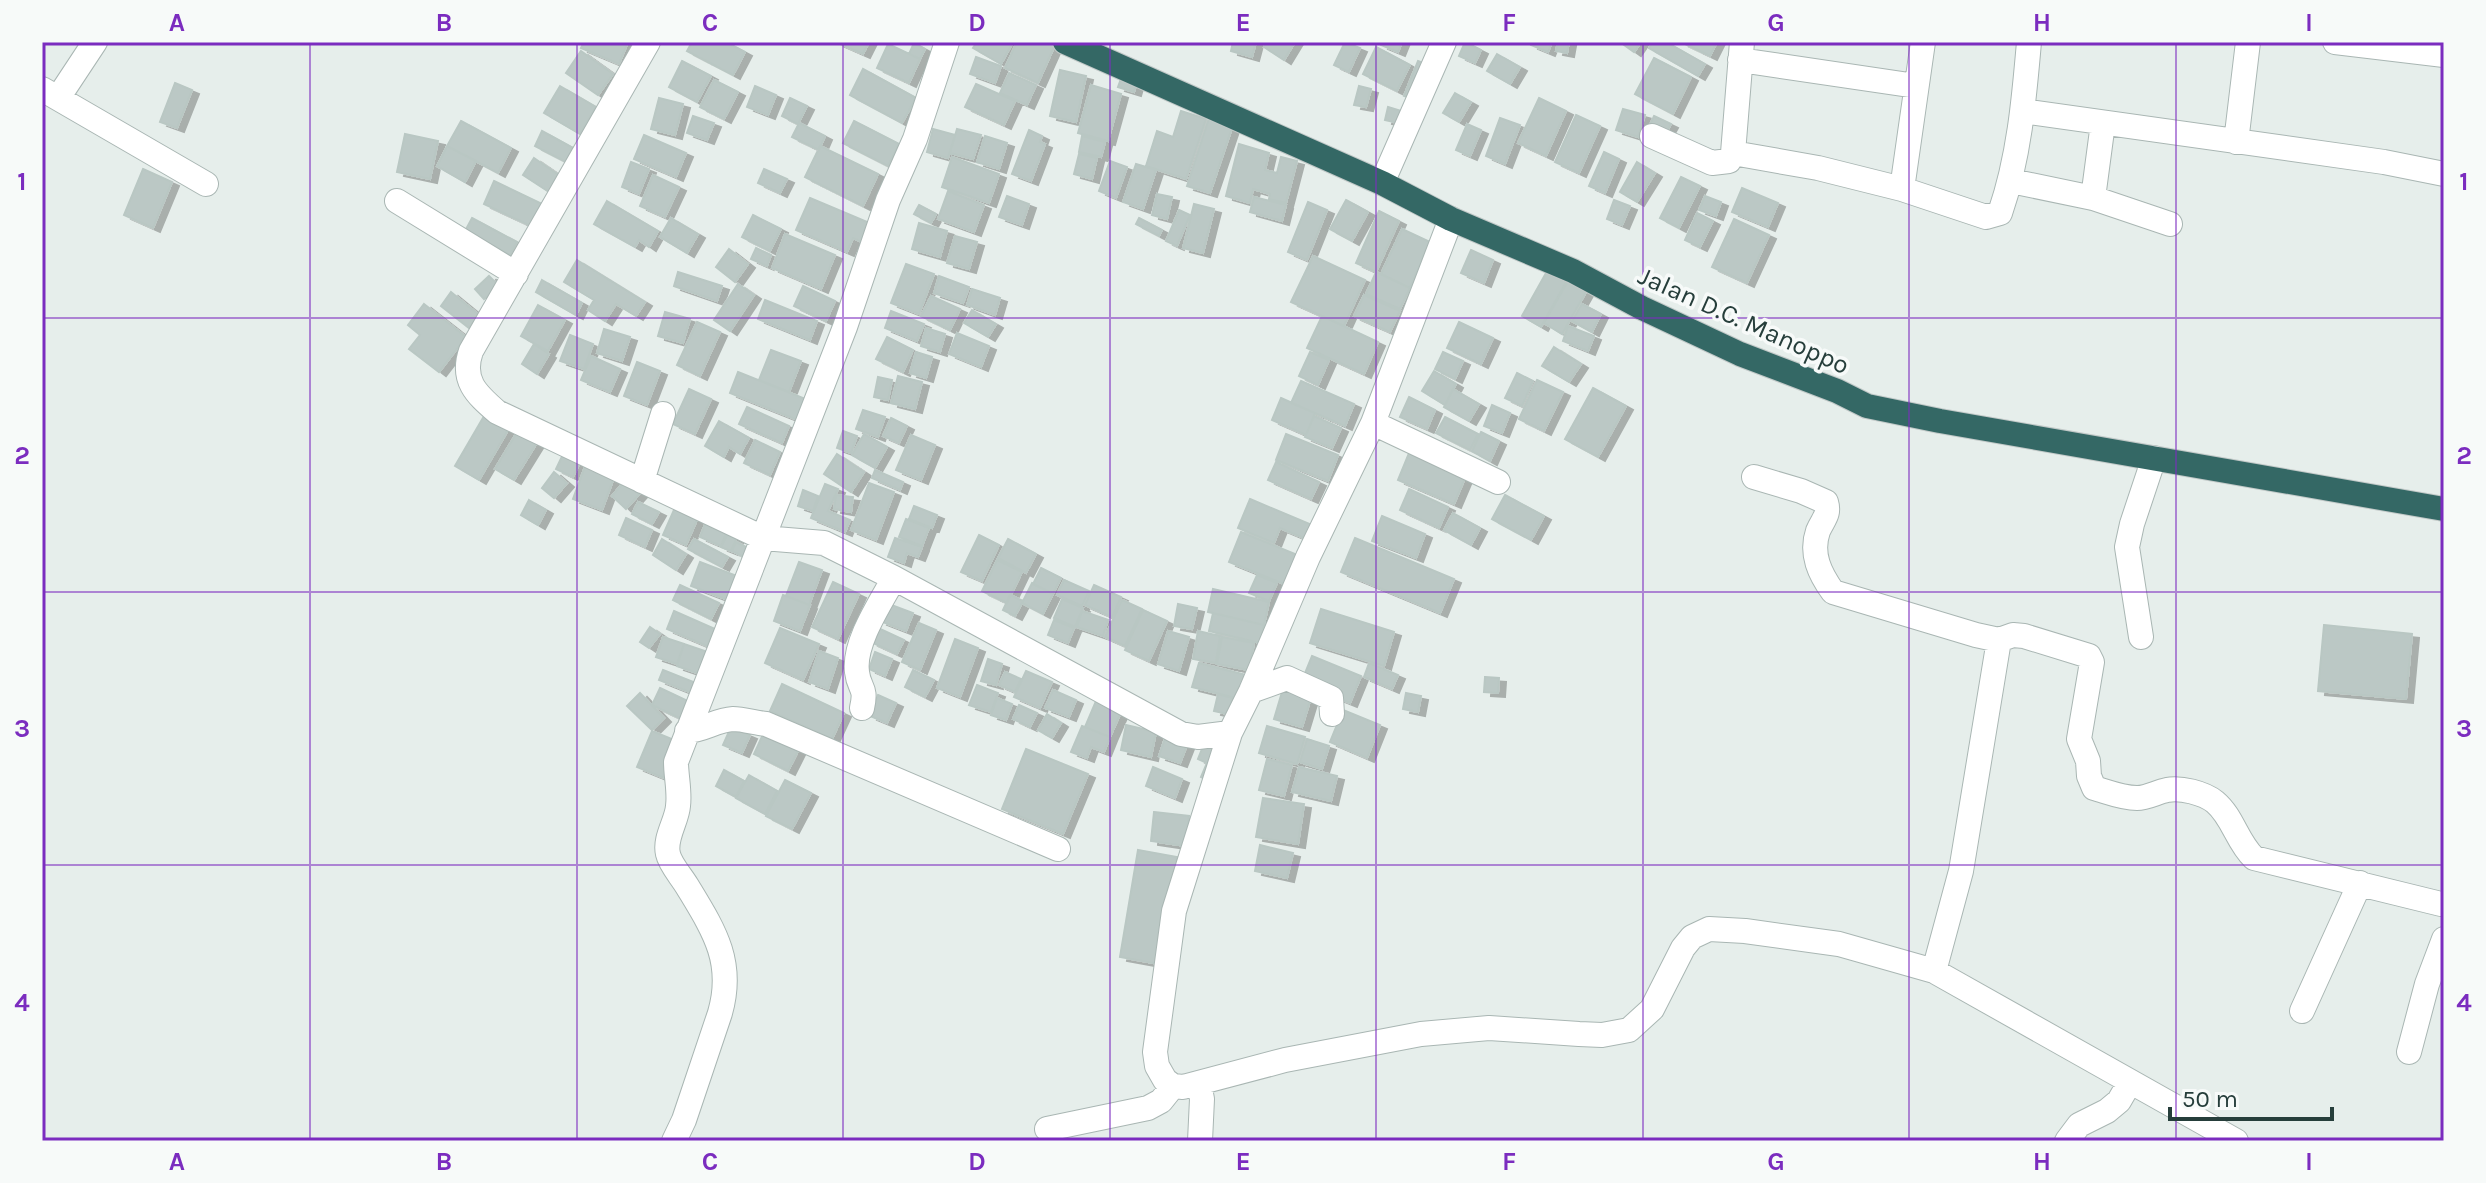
<svg xmlns="http://www.w3.org/2000/svg" width="2486" height="1183" font-family="Karla,sans-serif">
<style>
.building{fill:#bbc8c5;stroke:#b9c7c3;stroke-width:2;filter:url(#shadow)}
.lines{fill:none;stroke-linecap:round;stroke-linejoin:round}
.minor-casing{stroke:#a9b6b3;stroke-width:26}
.highway-casing{stroke:#c2c9c8;stroke-width:26}
.minor{stroke:#fff;stroke-width:24}
.highway{stroke:#346865;stroke-width:24}
.grid{fill:none;stroke:#7b2cbf;stroke-width:2;stroke-opacity:0.55}
.labels{text-anchor:middle;stroke-width:7;stroke-linejoin:round;paint-order:stroke}
.street-label{font-size:26px;fill:#263e3b;stroke:#f7faf9}
.neatline{fill:none;stroke:#7b2cbf;stroke-width:3}
.grid-label{font-size:26px;text-anchor:middle;font-weight:bold;fill:#7b2cbf}
</style>
<defs>
<filter id="shadow"><feDropShadow dx="7" dy="4" stdDeviation="0" flood-color="#0004"/></filter>
</defs>
<rect width="100%" height="100%" fill="#e6eeeb"/>
<path class="building" d="M584,42H628L619,64L581,48Z
M692,42H726L745,52L733,75L687,51Z
M836,42H869L863,54Z
M977,42H1013L1001,64L973,48Z
M1017,42H1049L1055,45L1038,83L1005,68Z
M1233,42H1256L1252,57L1231,51Z
M1267,42H1295L1284,60L1264,47Z
M1345,42L1360,48L1349,72L1334,65Z
M1382,42H1402L1398,52L1381,45Z
M1465,42L1481,50L1475,63L1459,56Z
M1532,42H1552L1548,52L1531,45Z
M1558,42H1569L1567,53L1556,51Z
M1620,42H1641L1634,52Z
M1652,42H1666L1705,64L1698,76L1649,48Z
M1681,42H1717L1710,56Z
M914,43L925,49L920,59L909,54Z
M888,44L920,59L909,83L877,68Z
M1376,47L1410,65L1397,91L1363,74Z
M581,51L613,74L598,95L566,73Z
M1497,54L1520,67L1510,84L1487,71Z
M976,57L1001,66L995,83L970,74Z
M1654,58L1691,77L1673,114L1635,94Z
M682,61L711,76L697,102L669,87Z
M1418,61L1426,64L1413,99L1404,96Z
M863,69L916,98L902,123L850,95Z
M1060,70L1086,76L1076,122L1050,116Z
M1009,73L1036,85L1027,105L1000,93Z
M1123,73L1138,78L1134,92L1118,87Z
M714,80L738,92L724,119L700,107Z
M175,83L192,90L177,128L160,122Z
M976,84L1015,101L1004,125L965,107Z
M1091,85L1121,94L1108,141L1078,133Z
M560,86L596,107L580,134L544,113Z
M755,86L776,95L768,115L747,107Z
M1359,86L1371,89L1366,107L1354,105Z
M1455,93L1471,102L1459,122L1443,113Z
M659,98L683,104L675,135L651,129Z
M790,98L807,106L798,124L782,116Z
M1539,98L1566,111L1546,156L1518,143Z
M1388,107L1401,111L1398,123L1385,120Z
M1623,109L1645,115L1638,137L1616,130Z
M1181,111L1206,119L1186,179L1146,166L1157,131L1173,137Z
M1211,112L1235,119L1210,193L1187,186Z
M1576,115L1600,126L1579,173L1555,162Z
M693,116L714,123L707,140L687,133Z
M1654,116L1671,124L1666,133L1650,125Z
M1500,118L1520,125L1505,164L1486,156Z
M461,121L511,148L498,173L447,146Z
M854,121L899,144L888,166L843,143Z
M799,123L825,136L819,150L792,137Z
M1467,124L1481,130L1470,156L1456,150Z
M933,129L955,135L948,158L927,152Z
M957,129L981,135L973,159L950,153Z
M1029,130L1042,136L1040,142L1045,144L1031,181L1012,174Z
M542,131L573,148L566,162L535,146Z
M405,134L438,141L430,179L397,172Z
M644,135L686,153L676,177L634,159Z
M985,136L1007,143L999,169L977,162Z
M1082,136L1105,142L1101,157L1079,152Z
M1239,144L1269,153L1265,170L1277,173L1281,157L1297,161L1286,203L1269,199L1270,194L1253,189L1250,203L1226,196Z
M447,146L476,161L465,182L437,166Z
M820,146L878,174L863,206L805,177Z
M1604,152L1619,159L1605,193L1589,186Z
M1079,154L1097,158L1092,179L1074,174Z
M952,157L999,174L989,203L942,187Z
M534,158L563,178L552,194L523,175Z
M1110,161L1127,167L1116,198L1099,191Z
M631,162L649,169L639,194L622,187Z
M1637,162L1655,173L1637,202L1620,192Z
M1136,164L1156,170L1143,209L1123,202Z
M143,169L172,182L153,228L124,215Z
M764,169L787,179L780,193L758,183Z
M653,175L679,187L665,217L640,206Z
M1681,177L1700,186L1679,228L1660,218Z
M494,181L542,204L531,226L484,204Z
M1742,188L1778,203L1768,227L1732,212Z
M948,191L984,205L974,232L938,219Z
M1157,194L1172,197L1167,219L1152,215Z
M1007,196L1029,204L1022,225L999,217Z
M1705,196L1721,202L1716,216L1699,210Z
M1254,197L1286,205L1282,221L1250,212Z
M810,198L872,224L864,243L853,238L847,252L796,230Z
M1346,200L1368,212L1352,241L1330,229Z
M1614,200L1630,206L1622,225L1607,219Z
M607,201L658,231L649,247L639,240L635,247L594,224Z
M1308,202L1327,210L1307,260L1288,252Z
M1194,204L1214,209L1203,253L1183,248Z
M919,205L936,214L931,223L914,214Z
M1179,210L1190,215L1177,246L1166,241Z
M1379,211L1399,221L1376,272L1356,263Z
M1697,213L1713,221L1700,247L1685,240Z
M753,215L781,229L770,251L742,237Z
M472,218L517,242L510,255L465,231Z
M671,218L698,234L687,253L660,237Z
M1139,218L1162,230L1159,236L1136,224Z
M1734,219L1769,235L1747,283L1712,267Z
M919,223L947,231L940,257L912,249Z
M1402,229L1430,242L1410,288L1381,274Z
M785,234L835,255L821,289L772,268Z
M955,236L977,242L969,269L947,263Z
M756,248L771,255L767,266L751,259Z
M729,249L748,264L735,282L716,267Z
M1471,250L1493,260L1484,283L1461,273Z
M1313,256L1365,280L1344,326L1291,302Z
M577,260L645,302L636,316L616,304L605,321L588,310L594,300L564,282Z
M906,264L934,274L919,314L891,303Z
M1551,264L1570,275L1541,327L1522,316Z
M678,272L722,286L717,301L674,286Z
M1376,272L1410,288L1400,309L1366,294Z
M489,276L499,286L484,299L475,289Z
M939,276L969,287L963,303L934,293Z
M542,280L582,303L576,315L536,292Z
M1568,281L1586,292L1562,334L1544,323Z
M738,284L754,295L730,331L714,320Z
M803,286L835,301L826,321L794,306Z
M972,289L1000,298L995,315L967,305Z
M451,292L479,315L469,328L441,306Z
M1364,295L1400,311L1390,332L1354,316Z
M931,296L960,309L950,330L921,316Z
M765,300L817,321L810,340L758,319Z
M424,304L466,337L439,372L409,349L420,335L408,325Z
M1582,304L1601,314L1592,332L1572,321Z
M538,305L565,320L548,351L521,336Z
M972,310L996,324L988,337L964,323Z
M891,311L924,324L917,341L885,328Z
M665,312L690,319L683,343L658,336Z
M1322,316L1378,342L1364,374L1307,348Z
M697,322L720,332L700,376L677,365Z
M1459,322L1493,338L1481,364L1447,348Z
M1568,326L1594,336L1588,351L1563,341Z
M926,328L945,334L940,352L921,346Z
M604,329L630,337L622,361L597,353Z
M957,333L989,346L981,367L949,354Z
M570,335L593,344L584,369L560,361Z
M887,337L913,350L903,372L876,359Z
M534,344L549,354L537,374L522,364Z
M1554,347L1581,364L1569,382L1542,366Z
M771,350L801,361L789,392L759,380Z
M916,352L932,357L926,378L910,373Z
M1310,352L1329,360L1318,385L1299,376Z
M1443,352L1463,361L1455,379L1435,369Z
M591,356L620,369L610,392L581,380Z
M637,362L660,371L647,405L624,396Z
M1434,371L1456,384L1445,405L1422,391Z
M738,372L808,400L800,421L730,393Z
M1517,373L1533,381L1522,406L1505,398Z
M898,376L922,382L915,409L891,403Z
M878,377L892,380L888,400L874,397Z
M1537,380L1563,392L1544,431L1519,419Z
M1301,381L1354,404L1345,426L1291,403Z
M1593,388L1626,406L1598,457L1565,439Z
M689,389L711,399L695,434L673,424Z
M1453,389L1479,404L1469,421L1444,407Z
M1409,397L1435,410L1427,429L1400,417Z
M1281,398L1315,413L1306,435L1272,420Z
M1492,405L1510,413L1502,433L1484,426Z
M747,407L789,426L782,443L739,424Z
M863,410L885,417L878,437L856,429Z
M484,416L508,430L479,480L455,466Z
M1314,416L1341,428L1332,448L1305,437Z
M1445,417L1478,434L1470,450L1436,433Z
M891,418L907,426L899,443L883,436Z
M719,421L749,438L740,454L729,447L724,457L705,446Z
M519,429L538,441L514,480L495,469Z
M843,431L857,436L851,453L837,448Z
M1481,432L1499,441L1490,461L1472,451Z
M864,434L887,447L875,468L852,455Z
M1286,434L1338,455L1328,481L1276,460Z
M911,435L935,445L921,480L896,470Z
M755,440L780,452L770,475L744,463Z
M565,450L582,458L573,477L556,469Z
M1409,453L1465,478L1454,504L1398,480Z
M837,454L864,472L851,492L824,474Z
M1276,462L1319,482L1311,499L1268,480Z
M586,464L615,475L602,510L573,499Z
M875,470L903,482L900,490L872,478Z
M554,472L567,483L554,498L542,488Z
M628,477L643,490L626,509L612,496Z
M869,483L894,492L876,540L851,530Z
M825,484L838,489L828,511L850,520L845,532L811,518Z
M1409,489L1448,507L1439,528L1400,510Z
M803,490L818,496L813,511L798,506Z
M836,495L853,497L851,512L834,509Z
M1505,495L1544,516L1531,540L1492,519Z
M1250,499L1312,525L1306,539L1280,528L1274,543L1238,528Z
M529,500L546,510L538,525L521,515Z
M638,502L659,512L652,524L632,514Z
M677,503L700,513L686,545L663,535Z
M914,506L937,515L932,528L909,519Z
M1453,513L1480,528L1471,545L1444,530Z
M1382,516L1425,534L1416,558L1372,541Z
M626,518L652,530L645,547L619,535Z
M906,519L929,528L922,546L899,537Z
M706,522L727,531L721,546L700,537Z
M731,527L740,531L731,551L721,547Z
M1241,532L1300,556L1289,586L1229,562Z
M979,535L999,545L982,581L961,572Z
M895,538L922,547L918,557L907,553L904,563L888,557Z
M1355,538L1454,579L1440,613L1341,572Z
M662,539L686,554L676,570L653,555Z
M694,539L728,557L722,567L688,549Z
M1008,539L1036,554L1026,573L998,558Z
M736,542L754,551L750,560L732,551Z
M997,560L1022,572L1007,603L982,591Z
M700,562L737,576L728,600L691,586Z
M799,562L822,570L809,605L786,596Z
M1041,568L1061,578L1053,594L1033,584Z
M1257,575L1277,583L1269,601L1249,593Z
M1064,580L1089,591L1082,606L1057,595Z
M833,582L859,594L838,639L812,627Z
M1032,583L1053,594L1043,614L1022,603Z
M680,585L719,603L711,619L673,600Z
M1094,585L1121,597L1112,617L1085,605Z
M1213,589L1269,602L1264,625L1208,612Z
M783,595L810,605L800,631L774,621Z
M1010,595L1023,601L1015,616L1003,610Z
M1062,599L1083,608L1075,627L1054,618Z
M1122,600L1142,609L1125,646L1105,637Z
M886,603L913,613L906,631L880,621Z
M1178,604L1197,608L1192,629L1174,626Z
M1321,609L1394,632L1384,666L1310,643Z
M1143,610L1167,621L1149,661L1125,650Z
M674,611L715,629L707,646L667,629Z
M1082,611L1108,620L1103,636L1077,627Z
M1213,613L1264,625L1260,643L1209,631Z
M1054,620L1074,628L1068,643L1048,635Z
M919,623L936,630L920,670L902,662Z
M2324,625L2412,634L2406,699L2318,691Z
M650,627L660,634L649,648L640,642Z
M780,628L819,644L803,680L765,663Z
M878,628L904,640L897,654L871,642Z
M1168,631L1189,637L1179,671L1158,664Z
M1198,631L1220,636L1216,663L1193,659Z
M663,637L684,644L677,664L656,657Z
M1222,637L1254,643L1249,670L1217,664Z
M955,639L978,648L960,697L937,688Z
M684,644L711,653L703,675L677,666Z
M819,651L838,658L828,689L809,682Z
M875,652L892,659L885,676L869,669Z
M1312,656L1361,676L1350,703L1301,683Z
M988,659L1002,664L996,685L981,681Z
M1199,663L1246,675L1240,699L1192,687Z
M1369,663L1398,675L1392,689L1364,677Z
M663,670L701,685L697,695L659,680Z
M913,670L934,680L925,697L905,687Z
M1026,671L1052,682L1040,708L1014,697Z
M1005,672L1021,679L1015,692L999,685Z
M1485,677L1499,678L1498,693L1484,692Z
M1285,682L1313,691L1302,727L1274,719Z
M782,684L844,713L832,739L770,711Z
M977,685L998,693L991,712L969,705Z
M660,688L694,704L686,721L652,705Z
M1053,690L1076,700L1069,717L1045,708Z
M640,693L664,718L652,730L627,706Z
M1406,693L1421,696L1418,712L1403,709Z
M1218,694L1233,698L1228,714L1214,711Z
M878,695L896,703L887,723L870,716Z
M997,698L1012,704L1006,720L991,715Z
M1096,701L1121,712L1110,737L1085,727Z
M1019,705L1037,713L1030,727L1013,719Z
M1343,710L1380,725L1367,758L1330,742Z
M1047,714L1061,723L1052,738L1038,730Z
M1126,725L1156,732L1151,757L1121,750Z
M1082,726L1110,737L1104,752L1091,747L1087,758L1071,752Z
M1267,726L1305,737L1297,764L1259,753Z
M731,727L750,735L742,753L723,745Z
M652,731L679,742L664,778L637,767Z
M764,732L799,749L788,771L754,754Z
M1167,732L1189,740L1180,763L1159,756Z
M1206,739L1222,745L1207,780L1201,777L1207,763L1198,759Z
M1307,739L1329,746L1322,769L1300,762Z
M1026,749L1088,774L1063,834L1002,809Z
M1267,759L1292,765L1284,796L1259,790Z
M1153,767L1182,779L1175,798L1146,786Z
M1299,767L1337,776L1331,801L1292,792Z
M724,770L744,781L736,797L716,786Z
M749,775L777,791L765,814L736,798Z
M785,780L811,793L792,829L766,816Z
M1263,798L1304,804L1298,844L1256,837Z
M1154,812L1189,816L1186,846L1151,841Z
M1260,845L1293,853L1287,878L1255,871Z
M1138,850L1177,857L1159,964L1120,957Z"/>
<g class="lines">
<defs>
<path id="minor" d="M648,42L471,351C461,380 476,394 497,412L763,538L824,543L894,578L1181,734L1198,737L1230,733L1251,691L1308,557L1373,423L1451,219
M2335,42L2444,55
M1740,60L1916,86
M42,89L206,184
M58,98L95,42
M2023,111L2384,162L2444,174
M1652,136L1712,163L1729,161L1733,153L1742,42
M2236,142L2248,42
M1733,153L1818,168L1902,189L1986,217L2000,213C2019,158 2024,100 2029,42
M2011,181L2093,198L2170,224
M1382,183L1444,42
M1902,189L1923,42
M2093,198L2103,123
M397,201L516,274
M1373,423L1498,482
M1754,477L1801,491L1826,502C1830,515 1823,519 1818,531C1810,554 1820,574 1833,592L1976,635L1999,640L2013,635L2024,636L2089,656L2092,662L2079,739L2088,761L2089,776L2094,788C2108,792 2122,798 2137,798C2147,798 2157,792 2167,790C2180,787 2204,793 2215,802C2233,817 2237,842 2254,858L2441,904
M642,481L663,414
M2141,637L2127,547L2132,524L2154,458
M1251,691L1287,678L1331,698L1332,714
M862,708C867,686 859,690 857,672C853,643 881,602 894,578
M687,731C704,730 716,720 733,719C743,719 756,723 766,724L1058,849
M1230,733L1174,911L1155,1052L1157,1066L1165,1080L1173,1086L1183,1087L1285,1060L1421,1034L1489,1028L1579,1034L1602,1035L1629,1030L1652,1009L1683,948L1692,937L1709,929L1745,931L1839,944L1934,971L2236,1141
M1934,971L1961,871L1999,640
M2302,1011L2360,883
M2409,1052L2427,984L2444,939
M1199,1084L1202,1099L1200,1141
M1047,1129L1148,1108L1161,1101L1173,1086
M674,1141L684,1120L720,1013C735,961 713,929 687,886C681,876 670,864 668,854C664,838 677,821 678,806C680,792 676,776 676,762L845,327L888,200L915,139L947,42
M2067,1141L2079,1125L2107,1111L2119,1101L2130,1082"/>
<path id="highway" d="M1065,42L1382,183L1451,219L1573,271L1642,308L1740,354L1837,391L1867,406L1940,421L2444,509"/>
</defs>
<use href="#minor" class="minor-casing"/>
<use href="#highway" class="highway-casing"/>
<use href="#minor" class="minor"/>
<use href="#highway" class="highway"/>
</g>
<path class="grid" d="M310,42V1141M577,42V1141M843,42V1141M1110,42V1141M1376,42V1141M1643,42V1141M1909,42V1141M2176,42V1141M42,318H2444M42,592H2444M42,865H2444"/>
<g class="labels">
<g class="street-label">
<text transform="translate(1744 320) rotate(24)" y="9">Jalan D.C. Manoppo</text>
</g>
</g>
<rect width="2486" height="1183" fill="none" stroke="#f7faf9" stroke-width="88"/>
<path d="M2170 1107v12h162v-12" fill="none" stroke="#263e3b" stroke-width="4"/>
<text x="2182" y="1107" font-size="24" fill="#263e3b" stroke="#f7faf9" stroke-width="6" paint-order="stroke">50 m</text>
<rect x="44" y="44" width="2398" height="1095" class="neatline"/>
<g class="grid-label">
<text x="177" y="31">A</text>
<text x="444" y="31">B</text>
<text x="710" y="31">C</text>
<text x="977" y="31">D</text>
<text x="1243" y="31">E</text>
<text x="1509" y="31">F</text>
<text x="1776" y="31">G</text>
<text x="2042" y="31">H</text>
<text x="2309" y="31">I</text>
<text x="22" y="190">1</text>
<text x="2464" y="190">1</text>
<text x="22" y="464">2</text>
<text x="2464" y="464">2</text>
<text x="22" y="737">3</text>
<text x="2464" y="737">3</text>
<text x="22" y="1011">4</text>
<text x="2464" y="1011">4</text>
<text x="177" y="1170">A</text>
<text x="444" y="1170">B</text>
<text x="710" y="1170">C</text>
<text x="977" y="1170">D</text>
<text x="1243" y="1170">E</text>
<text x="1509" y="1170">F</text>
<text x="1776" y="1170">G</text>
<text x="2042" y="1170">H</text>
<text x="2309" y="1170">I</text>
</g>
</svg>
